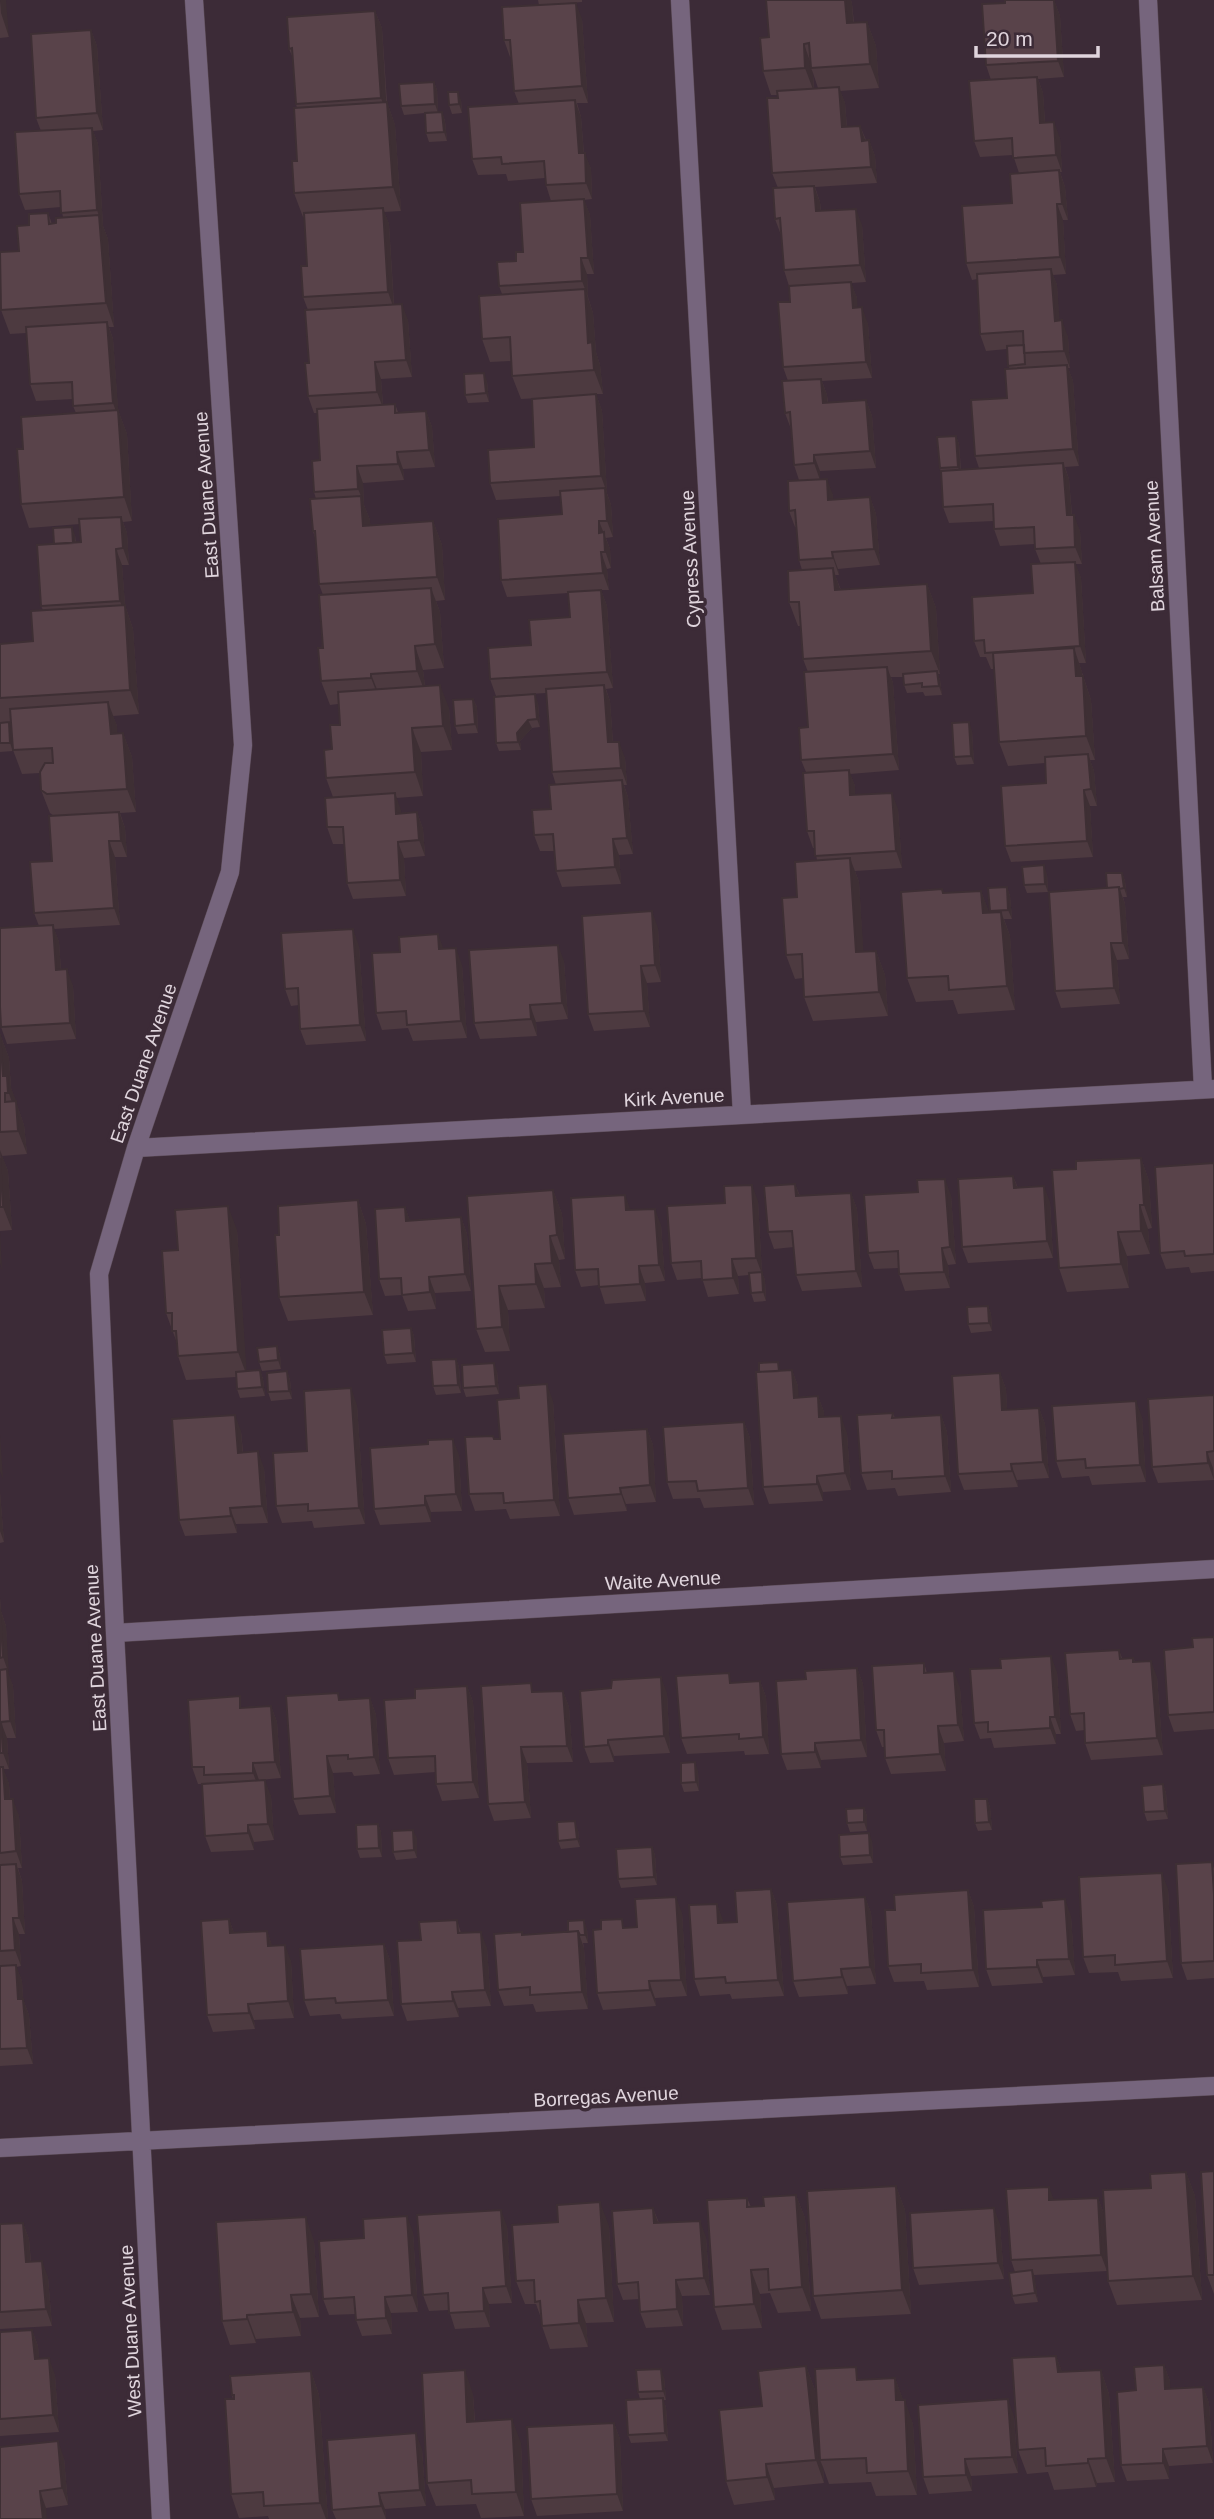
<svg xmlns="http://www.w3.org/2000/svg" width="1214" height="2519" font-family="Helvetica,sans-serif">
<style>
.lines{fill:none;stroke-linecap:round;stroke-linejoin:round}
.minor-casing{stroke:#5a4a55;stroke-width:19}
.minor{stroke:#76657d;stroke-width:18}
.wall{fill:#4d3a40;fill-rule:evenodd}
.shaded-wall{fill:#3e2f34}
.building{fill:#59434a;stroke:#3e2f34;stroke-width:2}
.labels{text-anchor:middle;stroke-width:7;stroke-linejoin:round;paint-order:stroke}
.street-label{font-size:19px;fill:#e0d5dd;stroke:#3c2b37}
</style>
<rect width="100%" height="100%" fill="#3c2b37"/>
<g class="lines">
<defs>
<path id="minor" d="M680,0L742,1115
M1148,0L1203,1089
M136,1148L1214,1089
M115,1633L1214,1569
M0,2148L1214,2086
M161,2519L115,1633L99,1274L136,1148L230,872L243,745L194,0"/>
</defs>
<use href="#minor" class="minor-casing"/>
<use href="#minor" class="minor"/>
</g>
<path class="wall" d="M0,0L9,37L0,38Z
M538,0H582V2L539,5Z
M766,0H851L852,4L854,23L867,22L876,46L879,88L840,91L845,103L847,127L860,126L866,140H869L875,156L877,183L815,187L820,202L821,211L862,225L866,282L851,283L857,298V307L868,324L872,378L822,381L827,395L828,402L866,400L872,416L876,468L820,471V479L833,495V500L870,497L876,514L880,565L838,569L839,575H835L841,590L927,584L936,608L940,674H938L940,680L942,695L925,696L923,692L907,693L904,685L903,677H891L893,683L899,770L850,774L855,786V795L898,809L902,868L855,871L859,882L863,952L876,951L885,975L888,1016L813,1021L804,997L803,978L795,979L786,955L797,897L817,860L815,848H813L807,831L806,772L801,760L808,727V672L803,659L801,626H798L789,602L802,570L799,560L796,527H795L789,511L799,480L794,465L791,429L785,413L788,381L783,367L790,302L789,286L784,270L781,235L775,219L778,188L772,173L778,98V95H771L763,71L769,37ZM813,73L818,88H814Z
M1054,0L1060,16L1064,77L1038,79L1043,93L1045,122L1060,138L1062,172H1060L1065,187L1068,220H1063L1066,274L1053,275L1057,285L1059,321L1068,337L1070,368H1068L1073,381L1079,466L1065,467L1069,479L1072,515L1080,531L1082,564H1075L1081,578L1086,663H1079L1091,700L1095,760H1090L1094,771L1097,806H1090L1093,857L1011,862L1005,846L1046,783L1045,763L1008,766L999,742L994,669H991L986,657H980L974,641L1033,593L1041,564L1035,549V544L1000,546L994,529V521L949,523L943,507L941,472L940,468L956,436L959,444L961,470L979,468L975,456L1007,398L1009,368L1007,349L986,351L980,334L977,279L972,280L966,263L1012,203L1019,173L1013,155L980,157L974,141L991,80L986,65Z
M375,11L382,28L387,102L395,125L401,211L384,212L389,224L394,304L408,320L412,377L381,379L383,405L395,404L398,412L426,411L432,427L435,467L403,469L404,480L363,483L364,505L370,520V526L433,521L442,545L445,600L436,601L440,612L444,668L423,670L425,686L449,708L452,750L421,752L423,796L396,798L401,813L417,812L423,829L425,856L404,858L406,896L353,899L347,883L344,844H333L327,827L333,797L326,778L332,749L340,725L338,704L330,705L321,681L323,595L319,584L316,541L313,531L316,499L314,492L320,460L317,413H314L308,396V310L303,297L307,266L304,217H303L294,193L297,161V108L296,104L293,58L289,49Z
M582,19L588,103H577L581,117L584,153L591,169L592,199L584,200L590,215L594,274H587L588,297L593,313L596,352L600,365L603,394H596L602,411L607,493L611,505L613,537L606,538L610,549L611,568L607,569L609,590H601L607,606L613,688L606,689L610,701L613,742L625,758L627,785H624L628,797L633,854L619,855L621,884L562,887L556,871L554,851H540L534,835L551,809L556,785L552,772L546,693L496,696L490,679L531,645L570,617L568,593L507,597L501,580L562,514L561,496L496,500L490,483L534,447L539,398L521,399L512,376L511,361L490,362L482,339L502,294L499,286L523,252L551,201L546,185L545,178L508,181L506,174L478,175L472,159L519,104L514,91L512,56L510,57L504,40Z
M91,30L97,46L103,130L93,131L98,144L103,226L108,239L114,327H109L113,339L118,410L127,434L132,521L123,522L127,533L129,565H122L125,605L133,629L139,714L113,716L117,726V733H123L132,757L136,812L120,813L125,828L127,857H115L120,925L54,929L59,942L61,970L73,986L76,1039L7,1044L1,1027L39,926L34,913L52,861L54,816L50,813L41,790L40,773L22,774L13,750V744V751L0,752V723L12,730L11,722L0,723V644L33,641L43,610L41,606L54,544L75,535L76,543L81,542L80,524L29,528L21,504L23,449L76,413L73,406V399L36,401L30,384L26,333L10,334L1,310L19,251L29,225L48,213L52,224L56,223L63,217L61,207L25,210L19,194L41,131L36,118Z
M434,82L437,90L438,112H442L445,121L447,141L429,142L426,133L425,113L404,115L401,106Z
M461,100L462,113L452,114L449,105Z
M487,381L489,402L468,403L465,395Z
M473,699L477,707L478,733L458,734L455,726Z
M538,703L540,727L532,728L520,741L521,750L499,751L496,743Z
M972,731L974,764L957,765L954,757Z
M1122,873L1125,881L1127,897H1123L1125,904L1129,959L1117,960L1120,1004L1061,1008L1055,991L1107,888Z
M1047,874L1048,892L1027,893L1024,885Z
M1007,887L1010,896L1012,919H1004L1010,936L1015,1010L958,1014L953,1000L916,1002L907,978L942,889L943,893L981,891L989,913H991L990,911Z
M658,928L661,982L647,983L650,1027L594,1031L588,1014Z
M359,946L366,1041L306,1045L300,1029L299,1005L291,1006L285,989Z
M564,961L568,1019L536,1022L537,1036L480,1039L474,1023Z
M462,965L467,1038L413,1041L408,1028L382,1030L376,1013Z
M0,1034L9,1058L11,1088L24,1125L27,1154L2,1156L8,1171L12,1230L0,1231Z
M1141,1158L1149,1181L1152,1228L1148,1229L1150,1254L1127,1256L1129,1288L1067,1292L1059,1268L1076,1169Z
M1214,1163V1271L1191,1273L1189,1267L1166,1269L1160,1253Z
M1013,1176L1018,1188L1050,1202L1053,1258L968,1263L962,1247Z
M795,1184L800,1196L851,1193L857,1209L862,1287L802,1291L796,1275L794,1247L774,1249L768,1232Z
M553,1190L562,1214L565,1259L559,1260L561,1287L544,1288L545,1308L508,1310L510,1351L485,1352L476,1329Z
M951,1195L956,1264L948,1265L950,1288L905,1291L899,1274V1268L874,1269L868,1253Z
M358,1200L366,1224L373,1315L288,1321L279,1297V1235Z
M758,1201L762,1273L765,1280L766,1301L754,1302L751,1293L749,1275L738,1276L739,1294L708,1297L702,1278L677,1280L671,1263Z
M405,1207L410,1221L461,1217L467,1234L471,1291L435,1293L436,1309L408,1311L402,1295L385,1296L379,1279Z
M630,1210L661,1225L665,1281L645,1283L646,1301L605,1304L599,1285L581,1287L575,1270Z
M237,1230L246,1371L260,1370L263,1379L265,1396L240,1398L237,1389L236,1377L186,1380L178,1356L177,1343L166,1313L178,1250Z
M988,1306L991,1314L992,1331L971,1333L968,1324Z
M411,1328L414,1336L416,1362L387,1364L384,1355Z
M277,1346L280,1355L281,1369L262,1371L259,1362Z
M456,1359L459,1367L461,1393L436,1395L433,1386Z
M781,1370H792L798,1386V1397L818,1396L824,1412V1417L847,1433L851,1490L823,1492V1501L769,1504L763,1487Z
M287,1371L290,1380L292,1399L271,1401L268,1392Z
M497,1371L499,1394L466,1397L463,1388Z
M1000,1373L1006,1389L1007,1410L1039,1408L1045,1424L1049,1478L1017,1480L1018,1487L964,1490L958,1474Z
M1214,1395V1480L1158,1483L1152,1467Z
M553,1401L560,1516L510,1519L506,1509L475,1511L469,1494L493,1436L495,1439H500Z
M357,1405L365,1524L314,1528L312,1521L282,1523L276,1506L307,1451Z
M893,1413L895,1418L941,1415L947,1432L951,1492L898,1496L895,1488L867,1490L861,1473Z
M1142,1417L1146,1482L1092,1485L1089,1476L1062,1478L1056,1461Z
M744,1422L750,1438L754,1505L704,1508L700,1498L673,1499L667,1482Z
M647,1429L653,1445L656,1502L626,1504L627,1511L574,1515L568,1498Z
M241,1431L243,1452L264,1468L268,1523L236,1524L237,1533L185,1536L179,1520Z
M459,1455L462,1511L431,1512V1522L380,1525L374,1509Z
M0,1492L4,1542L0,1543Z
M0,1598L1,1611L6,1626L8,1674L13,1686L16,1738H7L9,1769H3L9,1784L10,1799L19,1816L22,1868H18L22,1881L25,1934H19L21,1966L16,1967L22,1981L23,1999L29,2015L33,2064L0,2066Z
M1214,1637V1729L1174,1732L1168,1715L1193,1647Z
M1119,1650L1122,1658H1133L1135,1662L1157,1677L1163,1755L1091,1760L1085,1743V1730L1076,1731L1070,1714Z
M924,1663L927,1673L960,1688L964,1741L944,1743L946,1771L891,1774L885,1758V1747H882L876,1730Z
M857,1668L863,1684L867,1757L821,1760V1768L787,1770L781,1754L806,1679Z
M1057,1672L1061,1734H1056V1744L994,1748L991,1738L980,1739L974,1723Z
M760,1681L766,1697L769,1754L745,1755L744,1751L687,1754L681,1738L732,1683Z
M467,1686L473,1702L479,1798L442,1801L436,1784V1772L394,1775L388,1758L415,1698Z
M563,1691L569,1707L573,1762L527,1763L531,1818L494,1821L488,1804L535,1692Z
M667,1693L670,1753L614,1756V1762L590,1763L584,1747Z
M370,1698L376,1715L380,1774L354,1776L352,1772L333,1773L336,1813L299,1815L293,1799L341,1700Z
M271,1706L277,1722L281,1778L259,1780L271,1796L274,1840L254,1842V1850L211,1852L205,1836L207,1784H198L192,1767L244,1707Z
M698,1771L699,1791L684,1792L681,1783Z
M1163,1784L1166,1793L1168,1819L1147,1821L1144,1812Z
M987,1799L990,1807L992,1830L978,1831L975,1823Z
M864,1808L867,1816V1831L850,1832L847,1823Z
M378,1824L381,1832L382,1857L360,1858L357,1849Z
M578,1830L580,1847L561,1849L558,1841Z
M417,1838V1858L396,1860L393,1852Z
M872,1841L873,1863L843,1865L840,1857Z
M652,1847L655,1855L657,1885L621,1888L618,1879Z
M1214,1866V1978L1187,1980L1181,1963Z
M771,1889L777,1905L784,1996L732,1999L730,1994L700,1996L694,1979L717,1904L723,1923L737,1922Z
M1168,1889L1173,1978L1121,1981L1118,1972L1089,1973L1083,1957Z
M968,1890L974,1907L979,1987L927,1990L924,1981L894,1982L888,1966L895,1910Z
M865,1897L871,1913L876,1984L847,1986L848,1994L799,1997L793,1981Z
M682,1913L687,1996L655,1998L656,2006L603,2010L597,1993L626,1928L637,1927Z
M1071,1916L1075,1975L1043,1977V1983L992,1986L986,1969Z
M229,1919L234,1933L267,1931L272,1946L291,1961L294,2018L254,2020L255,2029L213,2032L207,2015Z
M457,1920L461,1933L487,1948L491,2006L458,2008L459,2017L407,2021L401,2004L421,1940Z
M587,1929L588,1943H583L584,1948L588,2009L536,2012L533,2004L504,2006L498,1990L522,1932L523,1935L568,1932Z
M384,1944L390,1960L394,2016L342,2019L340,2014L310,2016L304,2000Z
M1214,2171V2294L1207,2275Z
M1186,2172L1195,2196L1202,2300L1117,2305L1108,2281L1151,2188Z
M896,2186L905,2210L911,2314L821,2319L813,2296Z
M796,2195L805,2218L811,2311L778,2313L770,2293L760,2294L762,2328L722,2330L714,2307L747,2198L751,2207L764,2206Z
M1098,2198L1104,2214L1107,2271L1034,2275L1038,2302L1015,2304L1012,2296L1015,2272L1011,2260L1053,2200Z
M653,2208L659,2223L706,2237L710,2295L682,2296L683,2326L646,2328L640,2312L639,2299L623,2300L617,2284Z
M23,2223L29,2239L31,2262L48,2277L52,2326L0,2329V2224Z
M1000,2224L1004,2279L919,2285L913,2268Z
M507,2226L512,2303L489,2304L490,2327L455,2329L449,2310L429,2311L423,2295Z
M609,2226L614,2322L586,2323L588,2347L550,2349L542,2326L541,2318L536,2304H525L516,2281Z
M413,2232L418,2312L391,2313L392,2334L362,2336L356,2320V2314L329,2315L323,2299Z
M314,2241L319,2317L300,2318L301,2336L256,2339V2343L230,2345L222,2321Z
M32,2330L38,2346L39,2359L55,2375L59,2432L0,2436V2332Z
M1056,2356L1062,2372L1101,2370L1109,2394L1115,2482L1097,2483L1096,2487L1054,2490L1048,2472L1027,2474L1018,2450Z
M1164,2365L1170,2381V2388L1203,2387L1209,2403L1213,2463L1169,2466V2479L1127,2481L1121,2465L1136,2390Z
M806,2366L815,2390L818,2423L861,2380L895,2378L903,2400L913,2424L917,2495L876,2496L871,2482L829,2484L823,2467L824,2483L774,2488L775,2500L734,2505L726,2481L762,2406Z
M311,2371L319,2395L328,2519H269L268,2516L239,2518L231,2494L233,2399L232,2395Z
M664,2377L666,2400H663L666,2407L668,2441L631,2443L628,2435L640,2399L638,2392Z
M473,2394L475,2421L521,2443L524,2516L481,2518L476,2504L436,2506L427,2483Z
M1014,2416L1018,2473L971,2476L972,2491L929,2494L923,2477Z
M614,2423L620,2439L623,2511L537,2516L531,2499Z
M422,2449L426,2506L385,2509L386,2519H336L332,2510Z
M64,2458L68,2505L46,2508L0,2519Z"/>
<path class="shaded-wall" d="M0,0H6L9,37L1,13Z
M845,0H851L852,4L855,47L847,23Z
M1054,0L1060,16L1064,77L1058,61Z
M576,3L582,19L588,103L582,86Z
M375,11L382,28L387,115L381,98Z
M867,22L876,46L879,88L870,64Z
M91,30L97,46L103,130L97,113Z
M804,44L812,67L811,68L813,73L814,92L805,68Z
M1037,77L1043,93L1046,139L1040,123Z
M434,82L437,90L438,113L435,104Z
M839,87L845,103L848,143L842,127Z
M458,92L461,100L462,113L459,104Z
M575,100L581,117L585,169L579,153Z
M387,102L395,125L401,211L393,187Z
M442,112L445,121L447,141L444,132Z
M1054,122L1060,138L1062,172L1056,155Z
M860,126L866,142L862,141Z
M92,128L98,144L103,226L108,239L114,327L106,303L99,216L97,210Z
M869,140L875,156L877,183L871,167Z
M585,153L591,169L592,199L586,183Z
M1059,170L1065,187L1068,220L1062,204Z
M814,186L820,202L822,228L816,211Z
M584,199L590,215L594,274L588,258Z
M1057,204L1063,220L1066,274L1060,257Z
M383,208L389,224L394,309L388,292Z
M856,209L862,225L866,282L860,265Z
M581,258L587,274L588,297L582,281Z
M1051,269L1057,285L1061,338L1055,321Z
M851,282L857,298L859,324L853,308Z
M585,289L593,313L596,352L600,365L603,394L594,370L588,343Z
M402,304L408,320L412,377L406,360Z
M862,307L868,324L872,378L866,362Z
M1062,320L1068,337L1070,368L1064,351Z
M107,322L113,339L119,420L113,403Z
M375,362L381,379L383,408L377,392Z
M1067,365L1073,381L1079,466L1073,449Z
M484,373L487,381L489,402L486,393Z
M821,379L827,395L829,419L823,403Z
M596,394L602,411L607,493L601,476Z
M866,400L872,416L876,468L870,451Z
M118,410L127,434L132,521L124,497Z
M426,411L432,427L435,467L429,450Z
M956,436L959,444L961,476L958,467Z
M397,452L403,469L404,480L398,464Z
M814,455L820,471V480L814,463Z
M1063,463L1069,479L1073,532L1067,515Z
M357,466L363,483L364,505L370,520L372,550L363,526L361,496L358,489Z
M827,479L833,495L834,517L828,500Z
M605,488L611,505L613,537L607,521Z
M870,497L876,514L880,565L874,549Z
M1074,515L1080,531L1082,564L1075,547Z
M121,517L127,533L129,565L123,548Z
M433,521L442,545L445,600L437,577Z
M599,521L610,549L611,568L599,533Z
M72,527L75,535L76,552L73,544Z
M116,549L122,565L126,618L120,601Z
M601,552L607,569L609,590L603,573Z
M832,552L838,569L839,575L833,558Z
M1075,562L1081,578L1086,663L1080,646Z
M833,568L841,592L835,590Z
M927,584L936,608L940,674L931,651Z
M431,588L440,612L444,668L435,644Z
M601,590L607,606L613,688L607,672Z
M125,605L133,629L139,714L130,690Z
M415,646L423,670L426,695L417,671Z
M1074,648L1082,672L1083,688V676L1091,700L1095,760L1086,736L1076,676Z
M887,667L893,683L899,770L893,754Z
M937,671L940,680L942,695L939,686Z
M371,674L380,697V701L371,678Z
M440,685L449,708L452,750L443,726Z
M604,685L610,701L614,758L608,742Z
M535,694L538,703L540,727L537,719Z
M473,699L477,707L478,733L475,724Z
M108,702L117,726L119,757L111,734Z
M528,720L532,728L520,741L521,750L518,742L517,733Z
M9,722L12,731L13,751L10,743Z
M969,722L972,731L974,764L971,756Z
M412,728L421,752L423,796L415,772Z
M123,733L132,757L136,812L127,789Z
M619,742L625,758L627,785L621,768Z
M1088,754L1094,771L1097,806L1091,789Z
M849,770L855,786L856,812L850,795Z
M622,780L628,797L633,854L627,838Z
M1084,790L1090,806L1093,857L1087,841Z
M395,793L401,810L402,830L396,814Z
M892,793L898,809L902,868L896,851Z
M119,812L125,828L127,857L121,841Z
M417,812L423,829L425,856L419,840Z
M613,839L619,855L621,884L615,867Z
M109,841L115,857L120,925L114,908Z
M398,842L404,858L406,896L400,880Z
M850,858L859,882L865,976L856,952Z
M1044,865L1047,874L1048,892L1045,884Z
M1122,873L1125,881L1127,897L1124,888Z
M1007,887L1010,896L1012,919L1008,910Z
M1119,887L1125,904L1129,959L1123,943Z
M981,891L990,914L983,913Z
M652,911L658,928L661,982L655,965Z
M1001,912L1010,936L1015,1010L1007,986Z
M53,925L59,942L62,986L56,970Z
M353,929L359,946L366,1041L360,1025Z
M438,934L444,950L439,949Z
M1111,943L1117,960L1120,1004L1114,988Z
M558,945L564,961L568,1019L562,1003Z
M456,948L462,965L467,1038L461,1021Z
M876,951L885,975L888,1016L879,992Z
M641,966L647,983L650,1027L644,1011Z
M67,969L73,986L76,1039L70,1023Z
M530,1005L536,1022L537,1036L531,1019Z
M0,1034L9,1058L11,1088L16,1100L17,1117L3,1076Z
M16,1101L24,1125L27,1154L18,1131Z
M0,1150L8,1171L12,1230L3,1207Z
M1141,1158L1149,1181L1152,1228L1144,1205Z
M1013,1176L1019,1192L1014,1188Z
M945,1179L951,1195L956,1264L950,1247Z
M795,1184L801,1200L796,1196Z
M752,1185L758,1201L762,1273L765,1280L766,1301L763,1292L762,1274L756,1258Z
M1044,1186L1050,1202L1053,1258L1047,1241Z
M553,1190L562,1214L565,1259L557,1235Z
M851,1193L857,1209L862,1287L856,1271Z
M625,1195L631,1211L626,1210Z
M358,1200L366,1224L373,1315L364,1292Z
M1140,1205L1148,1229L1150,1254L1141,1231Z
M228,1206L237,1230L247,1376L238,1352Z
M405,1207L411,1223L406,1221Z
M655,1209L661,1225L665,1281L659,1265Z
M461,1217L467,1234L471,1291L465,1274Z
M0,1232L2,1270L0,1263Z
M1118,1232L1127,1256L1129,1288L1121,1264Z
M550,1236L559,1260L561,1287L552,1263Z
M942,1248L948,1265L950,1288L944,1272Z
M732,1259L738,1276L739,1294L733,1278Z
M535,1264L544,1288L545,1308L536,1284Z
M639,1266L645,1283L646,1301L640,1284Z
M429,1277L435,1293L436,1309L430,1292Z
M499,1286L508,1310L510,1351L502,1327Z
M988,1306L991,1314L992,1331L989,1323Z
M411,1328L414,1336L416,1362L413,1353Z
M277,1346L280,1355L281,1369L278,1360Z
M456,1359L459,1367L461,1393L458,1385Z
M494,1363L497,1371L499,1394L496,1386Z
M260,1370L263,1379L265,1396L262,1387Z
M792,1370L798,1386L800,1414L794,1398Z
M287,1371L290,1380L292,1399L289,1391Z
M1000,1373L1006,1389L1008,1427L1002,1410Z
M547,1384L553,1401L560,1516L554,1500Z
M351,1388L357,1405L365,1524L359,1508Z
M818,1396L824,1412L825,1434L819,1417Z
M1136,1401L1142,1417L1146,1482L1140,1465Z
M1039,1408L1045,1424L1049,1478L1043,1462Z
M235,1415L241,1431L244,1469L238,1453Z
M941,1415L947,1432L951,1492L945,1476Z
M841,1416L847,1433L851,1490L845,1473Z
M744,1422L750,1438L754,1505L748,1488Z
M647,1429L653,1445L656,1502L650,1485Z
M0,1435L3,1479L0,1471Z
M453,1439L459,1455L462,1511L456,1494Z
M258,1451L264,1468L268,1523L262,1506Z
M1207,1452L1213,1468L1214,1480L1208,1463Z
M1011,1464L1017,1480L1018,1487L1012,1471Z
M817,1476L823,1492V1501L817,1484Z
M620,1488L626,1504L627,1511L621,1494Z
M0,1492V1493L4,1542L0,1531Z
M425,1496L431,1512V1522L425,1505Z
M230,1508L236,1524L237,1533L231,1516Z
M0,1598L1,1611L6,1626L9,1674L3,1657L0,1621Z
M1051,1656L1057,1672L1061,1734L1055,1717Z
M1151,1661L1157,1677L1163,1755L1157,1738Z
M857,1668L863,1684L867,1757L861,1740Z
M7,1669L13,1686L16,1738L10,1721Z
M954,1671L960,1688L964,1741L958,1725Z
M661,1677L667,1693L670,1753L664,1736Z
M760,1681L766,1697L769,1754L763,1737Z
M467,1686L473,1702L479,1798L473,1782Z
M563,1691L569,1707L573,1762L567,1746Z
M370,1698L376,1715L380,1774L374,1757Z
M271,1706L277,1722L281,1778L275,1762Z
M1050,1717L1056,1734V1744L1050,1728Z
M1,1722L7,1738L9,1769L3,1753Z
M938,1726L944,1743L946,1771L940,1754Z
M608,1740L614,1756V1762L608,1745Z
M815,1743L821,1760V1768L815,1752Z
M521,1747L527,1763L531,1818L525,1802Z
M327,1756L333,1773L336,1813L330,1796Z
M695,1762L698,1771L699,1791L696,1782Z
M253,1763L259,1780V1789L253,1773Z
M3,1767L9,1784L11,1816L5,1799Z
M265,1780L271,1796L274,1840L268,1824Z
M1163,1784L1166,1793L1168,1819L1165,1811Z
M13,1799L19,1816L22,1868L16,1851Z
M987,1799L990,1807L992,1830L989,1822Z
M864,1808L867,1816V1831L864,1822Z
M575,1821L578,1830L580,1847L577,1839Z
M378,1824L381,1832L382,1857L379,1848Z
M248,1825L254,1842V1850L248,1833Z
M413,1830L417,1838V1858L414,1850Z
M869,1833L872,1841L873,1863L870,1855Z
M652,1847L655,1855L657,1885L654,1877Z
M16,1864L22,1881L25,1934L19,1918Z
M1162,1873L1168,1889L1173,1978L1167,1961Z
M771,1889L777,1905L784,1996L778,1980Z
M968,1890L974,1907L979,1987L973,1970Z
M676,1897L682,1913L687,1996L681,1980Z
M865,1897L871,1913L876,1984L870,1967Z
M1065,1899L1071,1916L1075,1975L1069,1959Z
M717,1904L723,1920L724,1940L718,1923Z
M13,1918L19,1934L21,1966L15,1950Z
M229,1919L235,1936L230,1933Z
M584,1920L587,1929L588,1943L585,1935Z
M267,1931L273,1948L268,1946Z
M578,1931L584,1948L588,2009L582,1992Z
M481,1932L487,1948L491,2006L485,1990Z
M384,1944L390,1960L394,2016L388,2000Z
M285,1945L291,1961L294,2018L288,2001Z
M1037,1960L1043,1977V1983L1037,1967Z
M16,1965L22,1981L24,2015L18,1999Z
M841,1969L847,1986L848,1994L842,1977Z
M649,1981L655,1998L656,2006L650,1990Z
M452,1992L458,2008L459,2017L453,2001Z
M23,1999L29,2015L33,2064L27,2048Z
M248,2004L254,2020L255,2029L249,2013Z
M1186,2172L1195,2196L1202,2300L1193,2276Z
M896,2186L905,2210L911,2314L902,2290Z
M1049,2187L1055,2203L1049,2200Z
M796,2195L805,2218L811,2311L802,2287Z
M1098,2198L1104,2214L1107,2271L1101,2255Z
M600,2202L609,2226L614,2322L606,2298Z
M653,2208L659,2225L654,2223Z
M994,2208L1000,2224L1004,2279L998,2263Z
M501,2210L507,2226L512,2303L506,2286Z
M407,2216L413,2232L418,2312L412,2295Z
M306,2217L314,2241L319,2317L311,2294Z
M700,2221L706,2237L710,2295L704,2278Z
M23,2223L29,2239L32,2279L26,2262Z
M42,2261L48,2277L52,2326L46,2309Z
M751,2270L760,2294L762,2328L754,2304Z
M1032,2270L1035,2278L1038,2302L1035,2293Z
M676,2280L682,2296L683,2326L677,2309Z
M483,2288L489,2304L490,2327L484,2311Z
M291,2295L300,2318L301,2336L293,2312Z
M385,2297L391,2313L392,2334L386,2318Z
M578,2300L586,2323L588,2347L579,2323Z
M247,2315L256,2339V2343L247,2319Z
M32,2330L38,2346L41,2376L35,2359Z
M1056,2356L1065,2379L1058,2372Z
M49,2358L55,2375L59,2432L53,2415Z
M1164,2365L1170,2381L1171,2405L1165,2389Z
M806,2366L815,2390L822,2460H820L823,2467L824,2483L816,2460Z
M661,2369L664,2377L666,2400L663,2391Z
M465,2370L473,2394L476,2445L467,2422Z
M1101,2370L1109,2394L1115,2482L1106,2458Z
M311,2371L319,2395L328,2519H326L320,2503Z
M895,2378L904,2402L896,2400Z
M1203,2387L1209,2403L1213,2463L1207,2446Z
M663,2398L666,2407L668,2441L665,2433Z
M1008,2399L1014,2416L1018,2473L1012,2457Z
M905,2400L913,2424L917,2495L908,2471Z
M512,2419L521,2443L524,2516L516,2492Z
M614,2423L620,2439L623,2511L617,2494Z
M416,2433L422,2449L426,2506L420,2490Z
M58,2441L64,2458L68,2505L62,2488Z
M1163,2449L1169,2466V2479L1163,2463Z
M965,2459L971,2476L972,2491L966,2475Z
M1088,2459L1097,2483L1096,2487L1088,2463Z
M766,2464L774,2488L775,2500L767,2477Z
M40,2491L46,2508L47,2519H43Z
M379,2493L385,2509L386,2519L381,2506Z"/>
<path class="building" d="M766,0H845L847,23L867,22L870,64L811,68L809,43L804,44L805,68L763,71L760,38L769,37Z
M1005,0H1054L1058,61L986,65L982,4L1005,3Z
M576,3L582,86L514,91L510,40H504L502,7Z
M375,11L381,98L296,104L292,48L289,49L287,17Z
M91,30L97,113L36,118L31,34Z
M1037,77L1040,123L1054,122L1056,155L1013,158L1012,138L974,141L969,81Z
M434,82L435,104L401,106L399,84Z
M839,87L842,127L860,126L862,141L869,140L871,167L772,173L767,98H778L777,91Z
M448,92H458L459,104L449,105Z
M575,100L579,153H585L586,183L546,185L544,161L502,164L501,157L472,159L468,107Z
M387,102L393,187L294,193L292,161H297L294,108Z
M442,112L444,132L426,133L425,113Z
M92,128L97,210L61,213L60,191L19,194L15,132Z
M1059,170L1062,204H1057L1060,257L966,263L962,206L1012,203L1010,174Z
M814,186L816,211L856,209L860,265L784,270L780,218L775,219L773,188Z
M584,199L588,258H581L582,281L499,286L497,262L516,261V252H523L520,203Z
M383,208L388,292L303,297L301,266H307L304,213Z
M48,213L49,224L56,223V218L99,215L106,303L1,310L0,252L19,251L17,226L29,225V214Z
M1051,269L1055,321L1062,320L1064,351L1024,353L1023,331L980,334L977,274Z
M851,282L853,308L862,307L866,362L783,367L778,302H790L789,286Z
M585,289L588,343L592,342L594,370L512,376L510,337L482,339L479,296Z
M402,304L406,360L375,362L377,392L308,396L305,363H309L305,310Z
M107,322L113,403L73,406L72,382L30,384L26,327Z
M1024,345L1025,364L1008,366L1007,346Z
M1067,365L1073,449L975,456L971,400L1007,398L1005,369Z
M484,373L486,393L465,395L464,374Z
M821,379L823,403L866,400L870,451L814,455V463L794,465L790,412L785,413L782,381Z
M596,394L601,476L490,483L488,450L534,447L532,399Z
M395,404V413L426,411L429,450L397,452L398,464L357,466L358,489L314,492L312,461L320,460L317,409Z
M118,410L124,497L21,504L17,449H23L21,417Z
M956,436L958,467L940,468L937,437Z
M1063,463L1067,515H1074L1075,547L1035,549L1034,527L994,529L993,504L943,507L941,471Z
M827,479L828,500L870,497L874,549L832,552L833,558L799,560L795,510L789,511L788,481Z
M605,488L607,521H599V533L604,532L605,552H601L603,573L501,580L498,519L562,514L560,491Z
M361,496L363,526L433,521L437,577L319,584L315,531H313L310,499Z
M121,517L123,548L116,549L120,601L41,606L37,545L81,542L79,519Z
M72,527L73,543L54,544L53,528Z
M1075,562L1080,646L985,653L984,640L974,641L972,597L1033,593L1031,564Z
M833,568L835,590L927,584L931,651L803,659L799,602H789L788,571Z
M431,588L435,644L415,646L417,671L371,674V678L321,681L318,648H323L319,595Z
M601,590L607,672L490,679L488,648L531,645L529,620L570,617L568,592Z
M125,605L130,690L0,698V644L33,641L31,611Z
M1074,648L1076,676H1083L1086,736L999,742L993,653Z
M887,667L893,754L801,760L799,728L808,727L804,672Z
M937,671L939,686L922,687V683L904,685L903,674Z
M440,685L443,726L412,728L415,772L326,778L324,750L332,749L330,725H340L338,692Z
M604,685L608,742H619L621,768L552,772L546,689Z
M535,694L537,719L528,720L517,733L518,742L496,743L494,697Z
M473,699L475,724L455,726L453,700Z
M108,702L111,734L123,733L127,789L47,794L41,790L40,772L45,763H53L52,748L13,750L10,709Z
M9,722L10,743H0V723Z
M969,722L971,756L954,757L952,723Z
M1088,754L1091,789L1084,790L1087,841L1005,846L1001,786L1046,783L1045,757Z
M849,770L850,795L892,793L896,851L815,856L814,831H807L803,773Z
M622,780L627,838L613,839L615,867L556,871L553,834L534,835L532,810L551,809L549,785Z
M395,793L396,814L417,812L419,840L398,842L400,880L347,883L343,827H327L325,798Z
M119,812L121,841H109L114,908L34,913L30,862L52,861L49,816Z
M850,858L856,952L876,951L879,992L804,997L802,954L786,955L782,898L797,897L795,862Z
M1044,865L1045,884L1024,885L1022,867Z
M1106,873H1122L1124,888L1119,889V887L1107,888Z
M1007,887L1008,910L990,911L988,888Z
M1119,887L1123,943H1111L1114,988L1055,991L1049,892Z
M942,889L943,893L981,891L983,913L1001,912L1007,986L949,990L948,976L907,978L901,892Z
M652,911L655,965L641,966L644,1011L588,1014L582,916Z
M53,925L56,970L67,969L70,1023L1,1027L0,1007V928Z
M353,929L360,1025L300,1029L298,988L285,989L281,933Z
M438,934L439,949L456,948L461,1021L407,1025L406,1011L376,1013L372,953L400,952L399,937Z
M558,945L562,1003L530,1005L531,1019L474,1023L469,950Z
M0,1034L3,1076H7L8,1093H5V1102L16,1101L18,1131L0,1132Z
M0,1158L3,1207H0Z
M1141,1158L1144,1205H1140L1141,1231L1118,1232L1121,1264L1059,1268L1052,1170L1076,1169V1161Z
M1214,1163V1254L1185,1256L1184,1251L1160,1253L1155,1167Z
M1013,1176L1014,1188L1044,1186L1047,1241L962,1247L958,1179Z
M945,1179L950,1247L942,1248L944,1272L899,1274L898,1251L868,1253L864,1195L918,1192L917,1180Z
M795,1184L796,1196L851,1193L856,1271L796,1275L792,1231L768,1232L764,1186Z
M752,1185L756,1258L732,1259L733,1278L702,1280L701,1261L671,1263L667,1206L725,1203L724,1186Z
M553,1190L557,1235L550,1236L552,1263L535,1264L536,1284L499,1286L502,1327L476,1329L467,1196Z
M625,1195L626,1210L655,1209L659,1265L639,1266L640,1284L599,1287L598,1269L575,1270L571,1198Z
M358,1200L364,1292L279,1297L275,1235H279L278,1206Z
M228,1206L238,1352L178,1356L176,1331H172V1313H166L162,1251L178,1250L175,1210Z
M405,1207L406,1221L461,1217L465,1274L429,1277L430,1292L402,1295L401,1278L379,1279L375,1209Z
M762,1272L763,1292L751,1293L749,1273Z
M988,1306L989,1323L968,1324L967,1307Z
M411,1328L413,1353L384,1355L382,1330Z
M277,1346L278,1360L259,1362L257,1348Z
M456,1359L458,1385L433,1386L431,1360Z
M778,1362L779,1371L759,1372V1363Z
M494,1363L496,1386L463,1388L462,1365Z
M260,1370L262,1387L237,1389L236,1372Z
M792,1370L794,1398L818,1396L819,1417L841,1416L845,1473L817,1476V1484L763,1487L756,1372Z
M287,1371L289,1391L268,1392L267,1373Z
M1000,1373L1002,1410L1039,1408L1043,1462L1011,1464L1012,1471L958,1474L952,1376Z
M547,1384L554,1500L504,1503L503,1493L469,1494L465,1437L493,1436L494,1439H500L497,1400L519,1398L518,1386Z
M351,1388L359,1508L308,1511V1504L276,1506L273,1453L307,1451L304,1391Z
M1214,1395V1451L1207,1452L1208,1463L1152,1467L1148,1399Z
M1136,1401L1140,1465L1086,1468L1085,1459L1056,1461L1052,1406Z
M893,1413L892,1418L941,1415L945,1476L892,1479V1471L861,1473L857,1415Z
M235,1415L238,1453L258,1451L262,1506L230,1508L231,1516L179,1520L172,1419Z
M744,1422L748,1488L698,1491L696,1481L667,1482L663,1427Z
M647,1429L650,1485L620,1488L621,1494L568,1498L563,1434Z
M453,1439L456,1494L425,1496V1505L374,1509L370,1448L428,1444V1440Z
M0,1609L3,1657L0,1658Z
M1214,1637V1712L1168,1715L1164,1650L1193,1647L1192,1638Z
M1119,1650L1120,1659L1133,1658V1662L1151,1661L1157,1738L1085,1743L1084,1713L1070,1714L1065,1653Z
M1051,1656L1055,1717H1050V1728L988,1732V1722L974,1723L970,1669L1001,1668L1000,1659Z
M924,1663V1673L954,1671L958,1725L938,1726L940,1754L885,1758L884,1730H876L872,1666Z
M857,1668L861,1740L815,1743V1752L781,1754L776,1681L806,1679L805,1671Z
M7,1669L10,1721L1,1722L3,1753H0V1670Z
M729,1673L730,1683L760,1681L763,1737L739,1739V1734L681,1738L676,1676Z
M661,1677L664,1736L608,1740V1745L584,1747L580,1691L611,1688L612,1680Z
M531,1683L532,1692L563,1691L567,1746L521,1747L525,1802L488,1804L481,1686Z
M467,1686L473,1782L436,1784L435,1756L388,1758L384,1700L415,1698V1689Z
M338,1693L339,1700L370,1698L374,1757L348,1759V1755L327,1756L330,1796L293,1799L286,1696Z
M240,1696V1708L271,1706L275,1762L253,1763V1773L204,1775V1767H192L188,1700Z
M695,1762L696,1782L681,1783V1763Z
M0,1767H3L5,1799H13L16,1851L0,1853Z
M265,1780L268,1824L248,1825V1833L205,1836L202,1784Z
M1163,1784L1165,1811L1144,1812L1142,1786Z
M974,1799H987L989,1822L975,1823Z
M864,1808V1822L847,1823L846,1809Z
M575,1821L577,1839L558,1841L557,1822Z
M378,1824L379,1848L357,1849L356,1825Z
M413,1830L414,1850L393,1852L392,1831Z
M869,1833L870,1855L840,1857L839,1835Z
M652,1847L654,1877L618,1879L616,1849Z
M1212,1862L1214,1894V1961L1181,1963L1176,1864Z
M16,1864L19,1918H13L15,1950L0,1951V1865Z
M1162,1873L1167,1961L1115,1965V1955L1083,1957L1079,1877Z
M771,1889L778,1980L726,1983L725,1977L694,1979L689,1905L717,1904L718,1923L737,1922L735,1891Z
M968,1890L973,1970L921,1973V1964L888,1966L885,1910H895L894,1895Z
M676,1897L681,1980L649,1981L650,1990L597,1993L593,1930L601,1929V1920L622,1919L623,1928L637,1927L635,1899Z
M865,1897L870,1967L841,1969L842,1977L793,1981L787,1902Z
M1065,1899L1069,1959L1037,1960V1967L986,1969L983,1910L1042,1907L1041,1901Z
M229,1919L230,1933L267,1931L268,1946L285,1945L288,2001L248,2004L249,2013L207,2015L201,1921Z
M457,1920L458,1933L481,1932L485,1990L452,1992L453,2001L401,2004L397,1941L421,1940L419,1922Z
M584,1920L585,1935H580L578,1931L568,1932V1921Z
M578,1931L582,1992L530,1995V1987L498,1990L494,1934L522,1932V1935Z
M384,1944L388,2000L336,2003L335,1998L304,2000L300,1949Z
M16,1965L18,1999H23L27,2048L0,2049V1966Z
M1214,2171V2275H1207L1201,2172Z
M1186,2172L1193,2276L1108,2281L1103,2190L1151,2188L1150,2174Z
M896,2186L902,2290L813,2296L807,2191Z
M1049,2187V2200L1098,2198L1101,2255L1011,2260L1006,2189Z
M796,2195L802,2287L769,2290L768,2269L751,2270L754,2304L714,2307L707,2200L747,2198V2207L764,2206L763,2197Z
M600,2202L606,2298L578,2300L579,2323L542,2326L540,2301L535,2302L534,2280L516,2281L512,2225L558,2222L557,2205Z
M653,2208L654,2223L700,2221L704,2278L676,2280L677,2309L640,2312L638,2282L617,2284L612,2211Z
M994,2208L998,2263L913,2268L910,2213Z
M501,2210L506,2286L483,2288L484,2311L449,2313L448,2293L423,2295L417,2215Z
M407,2216L412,2295L385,2297L386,2318L356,2320L354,2297L323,2299L319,2241L364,2238L363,2219Z
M306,2217L311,2294L291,2295L293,2312L247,2315V2319L222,2321L216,2222Z
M23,2223L26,2262L42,2261L46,2309L0,2312V2224Z
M1032,2270L1035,2293L1012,2296L1009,2273Z
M32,2330L35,2359L49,2358L53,2415L0,2419V2332Z
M1056,2356L1058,2372L1101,2370L1106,2458L1088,2459V2463L1046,2466L1045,2448L1018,2450L1012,2358Z
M1164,2365L1165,2389L1203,2387L1207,2446L1163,2449V2463L1121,2465L1117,2392L1136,2390L1134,2367Z
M806,2366L816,2460L766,2464L767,2477L726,2481L719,2410L762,2406L758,2371Z
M856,2367L857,2380L895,2378L896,2400H905L908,2471L867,2473L866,2458L820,2460L815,2369Z
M661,2369L663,2391L638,2392L636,2370Z
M465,2370L467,2422L512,2419L516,2492L472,2494L471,2480L427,2483L422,2373Z
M311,2371L320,2503L264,2506L263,2492L231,2494L225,2399H234V2395H232L230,2376Z
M663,2398L665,2433L628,2435L626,2400Z
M1008,2399L1012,2457L965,2459L966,2475L923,2477L918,2405Z
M614,2423L617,2494L531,2499L527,2427Z
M416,2433L420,2490L379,2493L381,2506L332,2510L327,2440Z
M58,2441L62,2488L40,2491L43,2519H0V2447Z"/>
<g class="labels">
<g class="street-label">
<text transform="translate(206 495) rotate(-94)" y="7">East Duane Avenue</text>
<text transform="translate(1154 546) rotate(-93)" y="7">Balsam Avenue</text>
<text transform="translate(690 559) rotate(-93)" y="7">Cypress Avenue</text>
<text transform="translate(143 1063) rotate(-71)" y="7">East Duane Avenue</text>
<text transform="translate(674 1097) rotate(-3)" y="7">Kirk Avenue</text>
<text transform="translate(663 1580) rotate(-3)" y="7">Waite Avenue</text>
<text transform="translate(95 1648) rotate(-93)" y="7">East Duane Avenue</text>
<text transform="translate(606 2096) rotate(-3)" y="7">Borregas Avenue</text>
<text transform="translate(130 2331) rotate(-93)" y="7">West Duane Avenue</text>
</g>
</g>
<path d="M976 46v10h122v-10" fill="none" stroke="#e0d5dd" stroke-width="3.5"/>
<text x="986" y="46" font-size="21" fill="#e0d5dd" stroke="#3c2b37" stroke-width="5" paint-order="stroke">20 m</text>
</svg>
